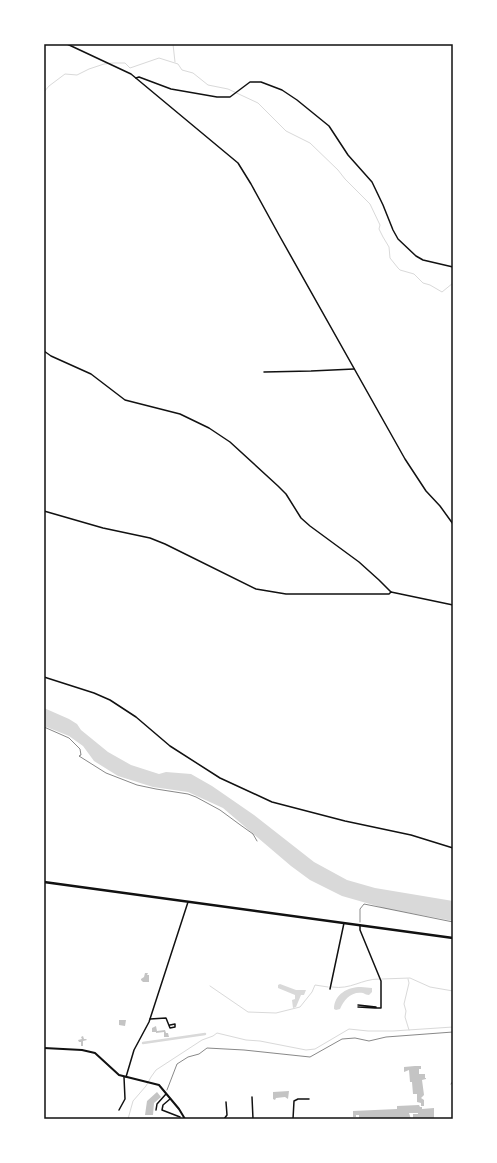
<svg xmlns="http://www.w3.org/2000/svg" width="497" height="1163" font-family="'Times New Roman',serif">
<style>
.water{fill:#d9d9d9}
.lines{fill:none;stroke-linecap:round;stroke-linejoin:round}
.stream{stroke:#d9d9d9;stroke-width:1}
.canal{stroke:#d9d9d9;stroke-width:2.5}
.building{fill:#c4c4c4}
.path{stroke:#111;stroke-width:0.5}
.minor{stroke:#111;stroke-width:1.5}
.tertiary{stroke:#111;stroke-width:1.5}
.secondary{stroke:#111;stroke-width:2}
.trunk{stroke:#111;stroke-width:2.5}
.neatline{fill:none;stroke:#111;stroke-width:1.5}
</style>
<rect width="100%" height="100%" fill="#fff"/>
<path class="water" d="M44,708L69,719L77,724L81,730L108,752L131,765L159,774L166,772L191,774L212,786L254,815L314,862L347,880L375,888L453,901V921L384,908L342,896L310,880L291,866L223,808L188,792L153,787L118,776L94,761L83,746L69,736L44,726Z
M280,984L296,990H306L304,995H301L296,1007L293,1008L292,1000L295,999V995L278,988V985Z
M361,987L372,988V992L369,995C367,995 365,994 363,993C351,991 344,1000 340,1009L336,1010L334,1009C334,994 348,987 361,987Z"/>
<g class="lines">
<path class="stream" d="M173,44L175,62
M44,92L49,86L65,74L77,75L89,69L104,64L113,63H125L130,68L159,58L178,64L182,70L193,73L208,85L228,89L258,103L286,131L310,143L338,170L345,179L370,204L380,225L379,229L383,237L389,247L390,258L398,268L400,270L414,274L423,283L430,285L442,292L453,283
M382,979L410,978L430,987L453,991
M408,979L409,983L404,1004L406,1011L405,1017L409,1030
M210,986L248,1012L276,1013L300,1007L312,992L315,985L328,987
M332,987C351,990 361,979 379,979
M128,1119L133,1101L146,1086L151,1077L156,1070L202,1040L213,1036L217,1033L246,1040L260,1041L306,1050L315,1049L349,1029L368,1031H393L453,1027"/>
<path class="canal" d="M143,1043L205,1034"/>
</g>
<path class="building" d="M145,973H148L147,975H149V982H143L141,980V979L144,977Z
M119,1020H126L125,1026L119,1025Z
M156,1026L157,1031L165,1030L166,1033H168L169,1037H164V1032L156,1033V1032H152V1028Z
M83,1036L84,1039H86L87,1040L83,1041V1046H81V1042H79L78,1040L82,1039L81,1037Z
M415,1066H421V1069H419V1074H425V1078H426V1079L422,1080L424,1095L421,1098L424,1100V1106H421V1103L417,1102V1094H413L412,1082H410L409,1070L404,1072V1067Z
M289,1091L288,1099L285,1097L276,1098L275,1100L273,1099V1092Z
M157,1092L161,1097L154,1103L153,1115H145L147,1101Z
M419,1105L420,1107H422V1109L434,1108V1119H413V1114H418V1113H409L411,1119H359V1115H356V1117H353V1111L397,1109V1106Z"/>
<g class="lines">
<path class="path" d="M44,727L69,738L80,749L81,755L79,756L106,773L137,785L156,789L188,794L196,797L220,810L239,824L253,834L257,841
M360,922V909L364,904L453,922
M451,1084L453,1081
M167,1090L177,1064L188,1057L199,1054L207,1048L244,1050L310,1057L342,1039L355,1038L369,1041L386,1037L453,1032"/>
<path class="minor" d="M136,78L139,77L171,89L217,97H230L250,82H261L282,90L297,100L329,126L348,155L372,182L383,205L393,230L398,239L416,256L423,260L453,267
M44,351L51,356L91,374L125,400L180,414L209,428L230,442L278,486L286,494L301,518L310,526L359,562L379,580L391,592
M264,372L311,371L354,369
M330,989L344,923
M358,1005L376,1007
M358,1007L375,1008H381V981L360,930V925
M150,1019L166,1018L170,1028L175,1027V1024L170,1025
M252,1097L253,1119
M170,1099L163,1105L162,1110L180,1117
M119,1110L125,1099L124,1077
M156,1110L157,1104L166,1094
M224,1119L227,1115L226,1102
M293,1119L294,1101L298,1099H309"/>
<path class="tertiary" d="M67,44L131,74L238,163L251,184L279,235L405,459L426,491L440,506L453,524
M44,511L103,528L150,538L165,544L256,589L286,594H389L391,592L453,605
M44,677L94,693L110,700L136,717L170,746L220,778L272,802L345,821L411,835L453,848
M126,1077L134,1050L149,1022L188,902"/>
<path class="secondary" d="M44,1048L82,1050L95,1053L119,1075L159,1085L179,1109L185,1119"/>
<path class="trunk" d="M44,882L453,938"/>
</g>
<rect width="497" height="1163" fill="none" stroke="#ffffff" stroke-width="90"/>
<rect x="45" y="45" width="407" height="1073" class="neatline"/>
</svg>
